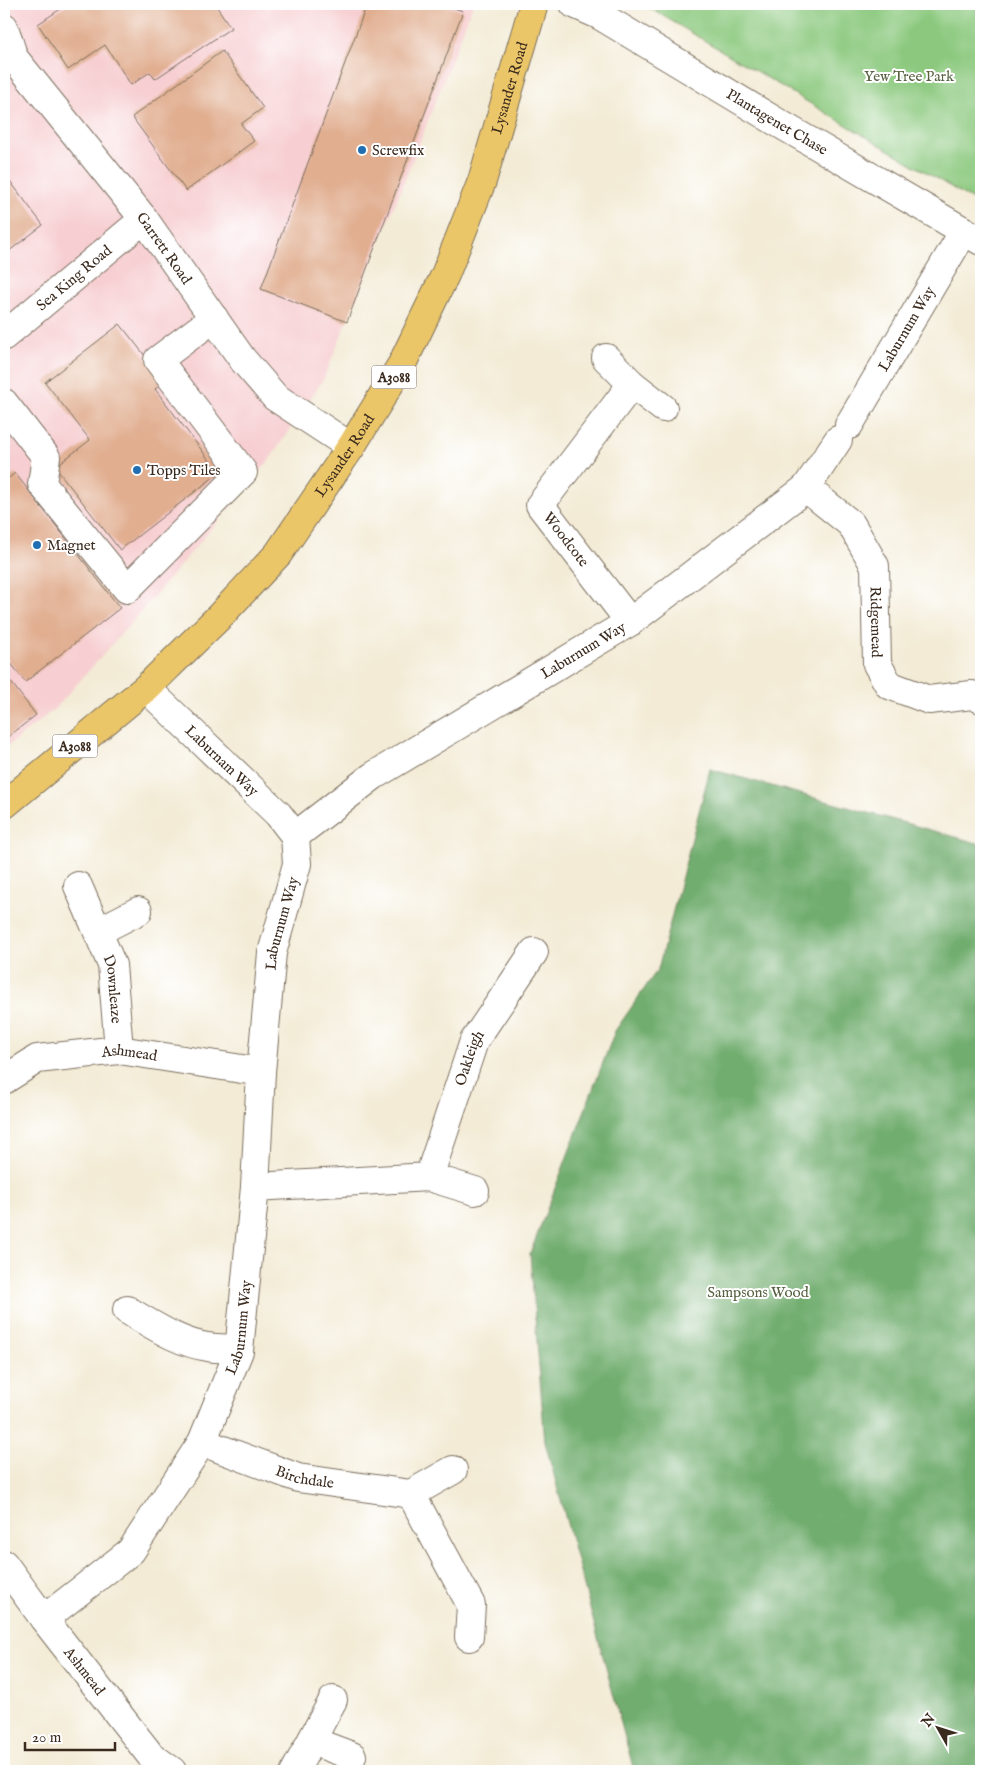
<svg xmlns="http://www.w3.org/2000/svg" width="985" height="1775" font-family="'IM FELL English',serif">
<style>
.built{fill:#f7cfd2}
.green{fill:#8cc97f;stroke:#647a4e}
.forest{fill:#71ad6e;stroke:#566c46}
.building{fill:#e1ae90}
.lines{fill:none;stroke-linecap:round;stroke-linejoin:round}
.minor-casing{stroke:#7b6e5e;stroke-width:30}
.major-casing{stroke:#7b6e5e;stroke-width:30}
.minor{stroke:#fff;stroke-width:28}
.major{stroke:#ebc669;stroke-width:28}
.poi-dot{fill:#1f6fb2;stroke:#fff;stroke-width:2}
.labels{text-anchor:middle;stroke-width:4;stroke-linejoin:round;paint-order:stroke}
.shield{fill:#fff;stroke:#766a62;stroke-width:1}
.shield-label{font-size:14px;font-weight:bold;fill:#3b2a1e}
.park-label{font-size:15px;fill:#576240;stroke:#fff}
.street-label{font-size:15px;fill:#3b2a1e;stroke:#fff}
.poi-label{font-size:15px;fill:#3b2a1e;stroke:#fff;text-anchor:start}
</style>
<rect width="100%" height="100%" fill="#fff"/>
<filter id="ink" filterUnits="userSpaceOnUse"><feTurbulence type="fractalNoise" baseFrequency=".02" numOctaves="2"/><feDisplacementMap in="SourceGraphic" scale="10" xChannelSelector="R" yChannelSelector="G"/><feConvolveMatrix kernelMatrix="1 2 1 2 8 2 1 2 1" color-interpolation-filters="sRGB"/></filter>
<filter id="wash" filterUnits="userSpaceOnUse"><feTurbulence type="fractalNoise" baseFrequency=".0096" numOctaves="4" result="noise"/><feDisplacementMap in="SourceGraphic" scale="20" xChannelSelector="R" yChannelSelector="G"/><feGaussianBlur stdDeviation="1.12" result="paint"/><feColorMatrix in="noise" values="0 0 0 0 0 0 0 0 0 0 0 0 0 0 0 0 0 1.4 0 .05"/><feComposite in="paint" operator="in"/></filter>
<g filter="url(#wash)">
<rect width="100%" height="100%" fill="#f3ebd5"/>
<path class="built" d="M4,4H473L410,167L324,378L268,462L138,615L56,708L4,749Z"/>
<path class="green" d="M643,4H981V205Z"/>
<path class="forest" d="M710,769L981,844V1771H634L545,1442L530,1254L615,1031L658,969Z"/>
<g id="blocks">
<path class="building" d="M68,4H215L231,28L155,79L150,72L131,85L105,45L68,70L38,24Z
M367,4H442L463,11L347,322L261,289Z
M222,51L263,108L241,124L254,141L186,191L132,117Z
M4,173L43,225L4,255Z
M120,324L165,381L155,389L219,473L120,550L55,467L90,440L45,382Z
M15,473L120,608L25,682L4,654V482Z
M4,673L36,715L4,740Z"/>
</g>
</g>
<g filter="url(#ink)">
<use href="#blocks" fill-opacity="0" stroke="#7b6e5e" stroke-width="1"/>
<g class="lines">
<defs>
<g id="minor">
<path id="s1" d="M574,4L599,15L775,121L981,241"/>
<path id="s2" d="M4,27L14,58L144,219L243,360L275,397L351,447"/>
<path id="s3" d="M4,336L144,219"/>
<path id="s4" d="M606,358L632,384L540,505L630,622"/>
<path d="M632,384L663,408"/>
<path d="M4,403L46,457L42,484L127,589L243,472L158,360L214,318"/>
<path id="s5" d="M849,425L964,231"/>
<path id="s6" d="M806,488L851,524L875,566L877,664L889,685L929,700L972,695L981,699"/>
<path id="s7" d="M146,688L278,814L295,836"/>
<path id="s8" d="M78,886L112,965L119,1050"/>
<path d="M99,931L138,911"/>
<path id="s9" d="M4,1080L37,1059L119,1050L261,1072"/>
<path d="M429,1177L475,1191"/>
<path id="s10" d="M255,1187L429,1177L474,1041L534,952"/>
<path d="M127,1310C153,1325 179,1343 208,1347C218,1349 229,1348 239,1349"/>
<path id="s11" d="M202,1442L298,1478L411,1494L471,1605L469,1637"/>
<path d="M411,1494L453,1470"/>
<path id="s12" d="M4,1564L44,1619L151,1756L172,1771"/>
<path id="s13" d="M44,1619L131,1551L202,1442L239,1351L255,1187L261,1072L272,953L297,864L295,836L373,776L630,622L806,488L838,440"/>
<path d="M312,1741L352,1756"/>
<path d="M295,1771L333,1700"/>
</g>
<g id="major">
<path id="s14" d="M4,805L146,688L217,619L278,554L351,447L402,364L445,275L482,181L534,4"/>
</g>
</defs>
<use href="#minor" class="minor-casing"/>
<use href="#major" class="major-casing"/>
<use href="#minor" class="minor"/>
<use href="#major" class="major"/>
</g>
</g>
<g class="poi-dot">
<circle cx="362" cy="150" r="5"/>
<circle cx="137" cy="470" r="5"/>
<circle cx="37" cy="545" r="5"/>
</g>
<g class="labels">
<g class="shield">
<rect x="371.5" y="365.5" width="45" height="23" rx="4"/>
<rect x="52.5" y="734.5" width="45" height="23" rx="4"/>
</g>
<g class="shield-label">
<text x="394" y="382">A3088</text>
<text x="75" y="751">A3088</text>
</g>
<g class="park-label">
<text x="909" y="81">Yew Tree Park</text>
<text x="758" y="1297">Sampsons Wood</text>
</g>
<g class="street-label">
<text dy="5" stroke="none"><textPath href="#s14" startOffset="896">Lysander Road</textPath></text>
<text dy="5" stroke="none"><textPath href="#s1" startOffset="235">Plantagenet Chase</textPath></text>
<text dy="5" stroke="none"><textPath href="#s2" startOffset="275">Garrett Road</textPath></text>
<text dy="5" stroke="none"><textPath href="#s3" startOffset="91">Sea King Road</textPath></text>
<text dy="5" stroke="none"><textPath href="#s5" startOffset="112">Laburnum Way</textPath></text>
<text dy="5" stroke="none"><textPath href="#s14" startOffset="491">Lysander Road</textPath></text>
<text dy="5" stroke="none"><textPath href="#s4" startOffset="232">Woodcote</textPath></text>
<text dy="5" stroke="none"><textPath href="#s6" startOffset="162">Ridgemead</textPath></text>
<text dy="5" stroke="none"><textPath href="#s13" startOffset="1202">Laburnum Way</textPath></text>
<text dy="5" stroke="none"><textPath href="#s7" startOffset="105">Laburnam Way</textPath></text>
<text dy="5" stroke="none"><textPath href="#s13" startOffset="769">Laburnum Way</textPath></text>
<text dy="5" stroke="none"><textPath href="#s8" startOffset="110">Downleaze</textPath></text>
<text dy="5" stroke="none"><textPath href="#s9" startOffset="132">Ashmead</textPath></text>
<text dy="5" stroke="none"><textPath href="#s10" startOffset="300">Oakleigh</textPath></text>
<text dy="5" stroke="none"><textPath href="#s13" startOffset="362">Laburnum Way</textPath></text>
<text dy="5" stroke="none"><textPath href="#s11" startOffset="109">Birchdale</textPath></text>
<text dy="5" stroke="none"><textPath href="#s12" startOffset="134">Ashmead</textPath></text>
</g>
<g class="poi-label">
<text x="372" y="155">Screwfix</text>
<text x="147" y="475">Topps Tiles</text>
<text x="47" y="550">Magnet</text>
</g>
</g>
<rect width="985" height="1775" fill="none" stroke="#fff" stroke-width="20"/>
<g transform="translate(938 1728) rotate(309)" stroke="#ffffff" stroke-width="4" paint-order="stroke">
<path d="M0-4L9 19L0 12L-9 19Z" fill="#3b2a1e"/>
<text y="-8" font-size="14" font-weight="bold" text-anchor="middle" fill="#3b2a1e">N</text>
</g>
<path d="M25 1742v8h90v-8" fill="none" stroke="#3b2a1e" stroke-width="2.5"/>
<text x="32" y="1742" font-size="15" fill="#3b2a1e" stroke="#ffffff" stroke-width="4" paint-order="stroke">20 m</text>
</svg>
